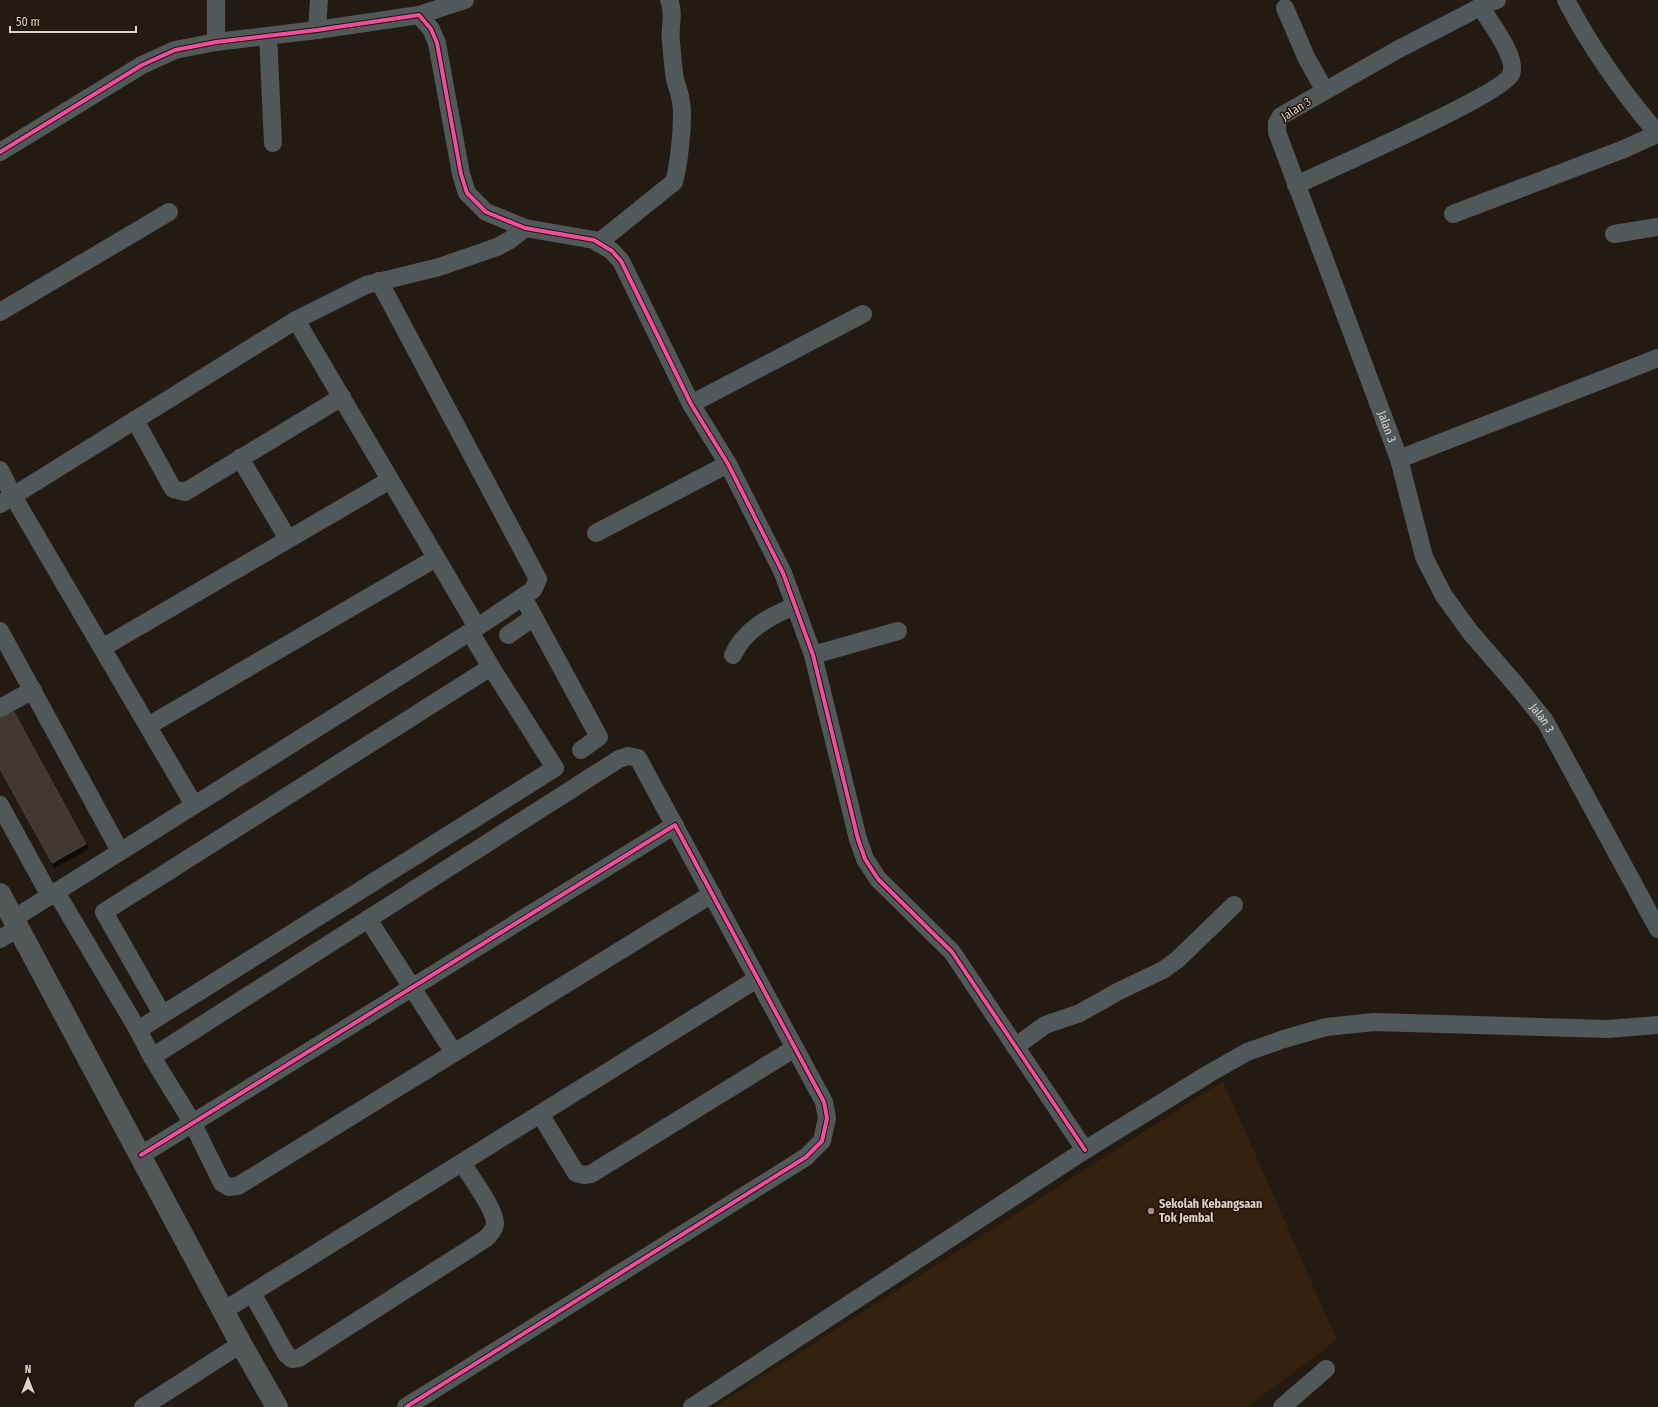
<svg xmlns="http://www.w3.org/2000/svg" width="1658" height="1407" font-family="'Fira Sans Condensed',sans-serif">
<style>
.built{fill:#33200d}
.building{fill:#403831;stroke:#4a423b;filter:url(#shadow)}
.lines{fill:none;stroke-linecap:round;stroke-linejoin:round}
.minor{stroke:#515859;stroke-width:18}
.major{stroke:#525857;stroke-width:22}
.cycleway-casing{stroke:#201104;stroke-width:6}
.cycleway{stroke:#ef4d9e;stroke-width:4}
.poi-dot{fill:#9d928a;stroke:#201104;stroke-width:1.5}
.labels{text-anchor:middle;stroke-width:3;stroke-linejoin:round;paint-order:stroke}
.street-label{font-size:12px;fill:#ded3ca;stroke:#201104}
.poi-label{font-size:12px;font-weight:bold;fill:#ded3ca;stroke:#201104;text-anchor:start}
</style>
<defs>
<filter id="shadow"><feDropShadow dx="2.5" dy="4.5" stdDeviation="0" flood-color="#0009"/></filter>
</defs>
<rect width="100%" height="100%" fill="#231a12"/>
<path class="built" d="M1223,1081L1337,1340L1247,1407H715Z"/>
<path class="building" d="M14,712L86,844L52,863L0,769V718Z"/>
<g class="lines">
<g class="minor">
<path d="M216,0V42"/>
<path id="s1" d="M1497,0L1488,3L1397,50L1281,116L1277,123V132L1399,459L1424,557L1444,596L1471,633L1516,685L1545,721L1658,929"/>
<path d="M1566,0C1591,48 1623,93 1658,134"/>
<path d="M1285,8L1306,57L1325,91"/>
<path d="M419,15L465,0"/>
<path d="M317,30L319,0"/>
<path d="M268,36L273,143"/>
<path d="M0,152L142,65L175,50L216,42L317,30L419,15L431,29L437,43L461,174L467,193L486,212L525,228L594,240L612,251L621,261L691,404L728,464L783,573L813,655L858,839L865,859L878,879L952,952L1085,1150"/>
<path d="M1296,185C1326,171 1504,93 1511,74C1518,57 1489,21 1480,6"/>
<path d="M1453,214L1624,149L1657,134"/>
<path d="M1614,234L1658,227"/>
<path d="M598,243L674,182C679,165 684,119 681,102C680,94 677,87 675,79C673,67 672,54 671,42C669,27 675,14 669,0"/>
<path d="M0,312L169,212"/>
<path d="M296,320L477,627"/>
<path d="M691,404L863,314"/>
<path d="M135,420L173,489L185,492L342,397"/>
<path d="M240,458L288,539"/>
<path d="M1399,459L1658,358"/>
<path d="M0,470L13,496L194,805"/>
<path d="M0,504L296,320L366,285L439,267L497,247L510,240L525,228"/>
<path d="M596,533L728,464"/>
<path d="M523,597L599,737L581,750"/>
<path d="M0,631L120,851"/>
<path d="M470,632L491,667"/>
<path d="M508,635L534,617"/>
<path d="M102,648L390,480"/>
<path d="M733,655C744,630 770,616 795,606"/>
<path d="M813,655L898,631"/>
<path d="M0,708L33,690"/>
<path d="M148,726L436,558"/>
<path d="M0,805L50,896"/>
<path d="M56,892L138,1030L152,1057L192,1122L222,1183L229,1187L238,1186L712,894"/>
<path d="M13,919L470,632L533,590L538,579L379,281"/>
<path d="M368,919L454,1053"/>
<path d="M0,939L18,928"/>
<path d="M138,1030L555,768L491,667L104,912L162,1014"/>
<path d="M1015,1047L1045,1025L1080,1013L1117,992L1163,970L1177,960L1234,905"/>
<path d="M152,1057L619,759L628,756L638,758L824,1102L827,1118L822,1141L806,1157L406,1407"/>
<path d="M540,1114L576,1173L584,1175L591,1174L795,1048"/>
<path d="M141,1155L675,825"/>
<path d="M252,1293L286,1354L292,1359L299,1358L485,1239C490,1235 494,1231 495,1224C496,1210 470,1176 462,1163"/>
<path d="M223,1311L757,979"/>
<path d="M143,1407L241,1344"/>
<path d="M692,1407L1085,1150L1210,1073L1247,1052L1284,1039L1326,1027L1374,1022L1608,1029L1658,1025"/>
<path d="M1282,1407L1326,1369"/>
</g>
<path class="major" d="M0,894L241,1344L277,1407"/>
<defs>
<path id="cycleway" d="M0,152L142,65L175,50L216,42L317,30L419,15L431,29L437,43L461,174L467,193L486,212L525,228L594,240L612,251L621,261L691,404L728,464L783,573L813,655L858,839L865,859L878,879L952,952L1085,1150
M141,1155L675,825L824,1102L827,1118L822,1141L806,1157L406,1407"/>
</defs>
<use href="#cycleway" class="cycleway-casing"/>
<use href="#cycleway" class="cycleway"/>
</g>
<circle class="poi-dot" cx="1151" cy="1211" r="4"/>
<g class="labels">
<g class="street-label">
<text transform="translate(1296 109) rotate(-33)" y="4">Jalan 3</text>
<text dy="4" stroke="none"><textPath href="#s1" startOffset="577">Jalan 3</textPath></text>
<text dy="4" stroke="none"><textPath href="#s1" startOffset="913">Jalan 3</textPath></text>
</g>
<g class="poi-label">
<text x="1159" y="1208">Sekolah Kebangsaan<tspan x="1159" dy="14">Tok Jembal</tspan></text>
</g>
</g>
<g transform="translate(28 1379)" stroke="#201104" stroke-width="3" paint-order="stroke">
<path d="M0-3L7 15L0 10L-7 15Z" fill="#ded3ca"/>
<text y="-6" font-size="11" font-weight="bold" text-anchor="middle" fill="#ded3ca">N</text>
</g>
<path d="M10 26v6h126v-6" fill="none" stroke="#ded3ca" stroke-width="2"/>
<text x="16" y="26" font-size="12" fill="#ded3ca" stroke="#201104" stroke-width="3" paint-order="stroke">50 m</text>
</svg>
